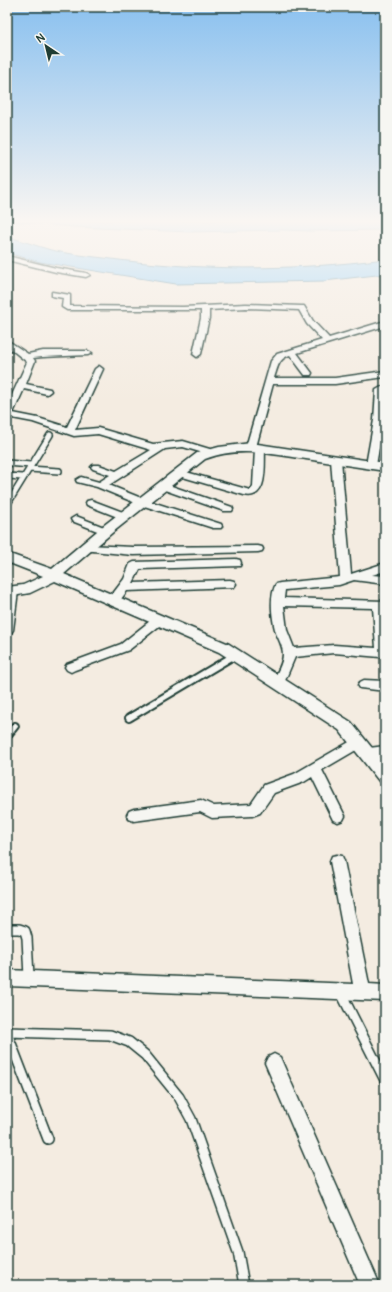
<svg xmlns="http://www.w3.org/2000/svg" width="392" height="1292" font-family="Pangolin,sans-serif">
<style>
.water{fill:#9ad3f9;stroke:#6997aa}
.lines{fill:none;stroke-linecap:round;stroke-linejoin:round}
.service-far2-casing{stroke:#1f3d34;stroke-width:8}
.service-far1-casing{stroke:#1f3d34;stroke-width:10}
.service-casing{stroke:#1f3d34;stroke-width:12}
.minor-casing{stroke:#1f3d34;stroke-width:3}
.tertiary-casing{stroke:#1f3d34;stroke-width:3}
.service-far2{stroke:#f6f6f2;stroke-width:5}
.service-far1{stroke:#f6f6f2;stroke-width:6}
.service{stroke:#f6f6f2;stroke-width:9}
.minor{fill:#f6f6f2;fill-rule:evenodd}
.tertiary{fill:#f6f6f2;fill-rule:evenodd}
</style>
<rect width="100%" height="100%" fill="#f4ece1"/>
<filter id="ink" filterUnits="userSpaceOnUse"><feTurbulence type="fractalNoise" baseFrequency=".025" numOctaves="2"/><feDisplacementMap in="SourceGraphic" scale="8" xChannelSelector="R" yChannelSelector="G"/><feConvolveMatrix kernelMatrix="1 2 1 2 8 2 1 2 1" color-interpolation-filters="sRGB"/></filter>
<g filter="url(#ink)">
<path class="water" d="M8,221H379L385,222V230L311,231L281,230L190,232L74,227Z
M7,237C22,240 36,246 51,250C68,254 87,256 104,258C197,271 293,271 385,259V274L324,281L176,284L40,262L7,253Z"/>
<g class="lines">
<defs>
<path id="service-far2" d="M7,463L31,465
M29,469L59,471
M7,476L23,477
M7,505L50,435"/>
<path id="service-far1" d="M129,718L235,655
M7,736L15,726"/>
<path id="service" d="M7,929H19L25,931L27,938L29,977
M341,993L385,1080
M7,1032L110,1035L129,1042L145,1055L179,1097L191,1119L238,1252L244,1285
M7,1033L48,1139"/>
<path id="minor" d="M7,256L56,268L86,273L90,275L86,277L56,272L7,260Z
M52,292L70,295V306L183,307L246,304L301,306H304L313,321L329,338L385,321V326L297,353L312,373L311,375H305L290,355C278,359 278,367 274,378H335L385,371V377L335,384H273L256,447L251,450L248,449L246,447L271,361L277,354L322,340L307,324L299,310L246,308L209,310V318L201,354L197,357L193,354L201,318V310H67L62,307L63,298L52,296Z
M7,340L28,354L43,351H88L92,353L88,355L43,357L33,358L35,361L26,384L50,389L51,391L47,394L24,389L13,413L38,418L67,427L95,369L99,366L103,369L75,430L98,428L153,444L183,441L213,450L215,452L210,455L183,447L165,449L109,485L146,500L221,524L222,526L221,528H213L138,504L97,487L77,482L76,480L81,477L99,482L110,475L93,469L91,467L93,465H99L116,471L151,450L98,434L74,436L33,422L7,417V406L27,362L7,346Z
M385,385L384,420L376,465L371,468L366,465L374,420L376,390Z
M260,446L265,449C264,464 269,501 244,495L176,475L174,473L179,470L250,490L253,486L255,449Z
M336,457L341,460L351,574L385,563V571L372,575L385,576V584L354,580L339,585L285,590L284,598L385,601V656L380,657L334,653L295,657L284,683L282,686L278,688L274,686L272,683C276,674 283,664 283,654C283,647 279,640 276,633C272,620 269,596 276,584L280,583L340,577L331,460ZM284,606L373,608L376,648L334,645L294,648L287,630Z
M163,483L232,507L233,509L232,511H224L159,488L158,486L159,484Z
M91,500L128,514L129,516L128,518H120L87,505L86,503L87,501Z
M76,516L109,529L110,531L105,534L72,521L71,519Z
M86,545L133,547L258,546L262,547L263,549L262,551L258,552L133,555L82,550L81,548L82,546Z
M236,559L240,560L241,563L240,566L140,569L133,583L230,580L234,581L236,584L234,587L127,591L118,603H110L108,600L124,579L130,564L134,562Z
M12,587L16,588L18,591L13,630L11,633L7,634V590Z
M159,616L163,617L165,620L163,623L129,650L75,670L71,672L67,670L65,667L67,664L121,644L155,617Z
M364,680L385,681V691L360,688L358,685L360,682Z
M358,737L363,738L365,742L363,746L322,770L345,816L343,820L338,822L333,820L312,777L304,782L274,793L260,813L252,816L212,818L200,812L134,821L129,819L127,815L129,811L134,809L201,800L214,806L251,804L264,785L294,774Z
M385,746V756L366,758L361,757L359,753L361,749Z
M337,855L342,856L344,861L369,984L385,985V1001L7,986V970L353,984L330,861L332,856Z
M274,1054L280,1057L380,1285H360L265,1063L268,1057Z"/>
<path id="tertiary" d="M251,443L385,463V471C359,467 332,463 306,459C272,454 238,446 205,459L113,532L64,574L229,644L351,722L385,764V783L379,781L339,730L219,652L55,581L30,593L7,597V587L23,585L43,576L7,562V553L52,569L103,526L197,453L219,447Z"/>
</defs>
<use href="#service-far2" class="service-far2-casing"/>
<use href="#service-far1" class="service-far1-casing"/>
<use href="#service" class="service-casing"/>
<use href="#minor" class="minor-casing"/>
<use href="#tertiary" class="tertiary-casing"/>
<use href="#service-far2" class="service-far2"/>
<use href="#service-far1" class="service-far1"/>
<use href="#service" class="service"/>
<use href="#minor" class="minor"/>
<use href="#tertiary" class="tertiary"/>
</g>
</g>
<linearGradient id="sky" x2="0" y2="1"><stop stop-color="#89c0ef"/><stop offset="0.55" stop-color="#faf6f2"/><stop offset="1" stop-color="#faf6f2" stop-opacity="0"/></linearGradient>
<rect width="392" height="402" fill="url(#sky)"/>
<rect width="392" height="1292" fill="none" stroke="#f6f6f2" stroke-width="24"/>
<rect x="12" y="12" width="368" height="1268" fill="none" stroke="#1f3d34" stroke-width="1.5" filter="url(#ink)"/>
<g transform="translate(46 46) rotate(325)" stroke="#f6f6f2" stroke-width="3" paint-order="stroke">
<path d="M0-3L7 15L0 10L-7 15Z" fill="#1f3d34"/>
<text y="-6" font-size="11" font-weight="bold" text-anchor="middle" fill="#1f3d34">N</text>
</g>
</svg>
